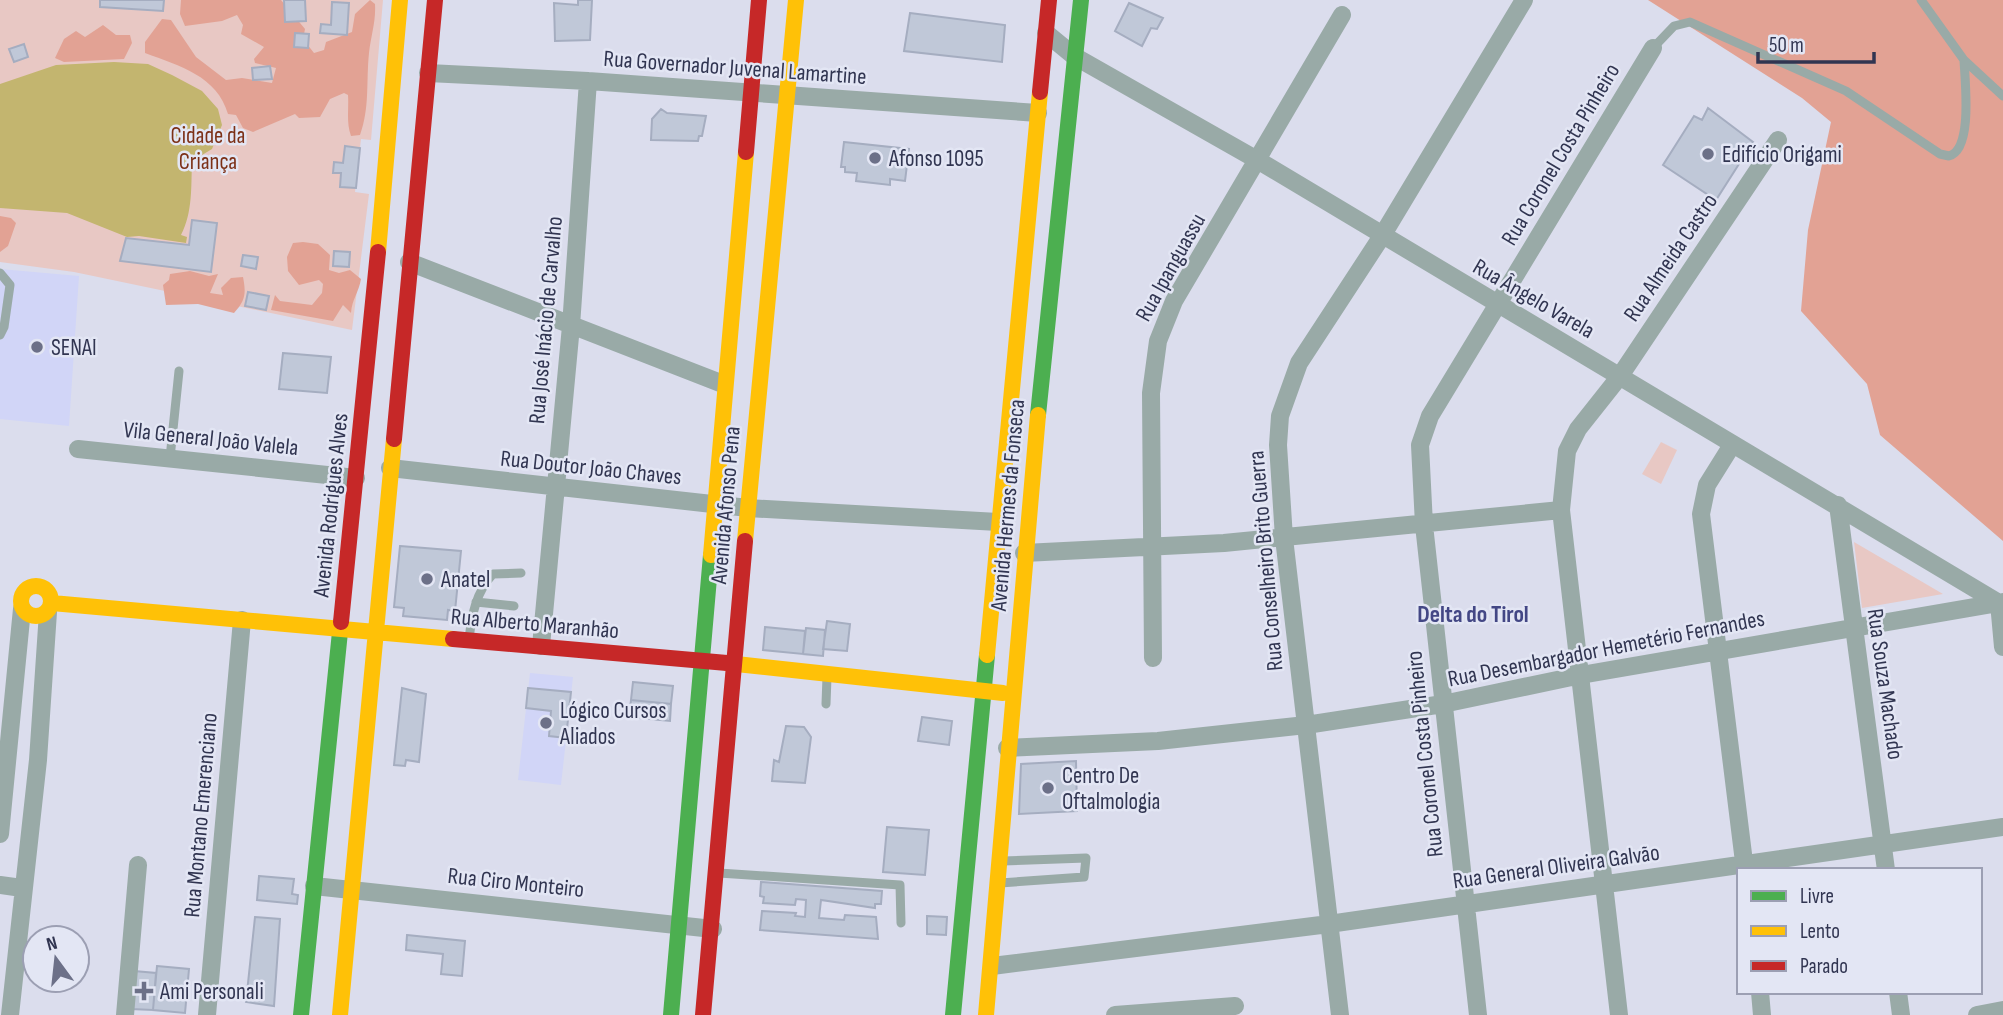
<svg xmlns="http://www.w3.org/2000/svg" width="2003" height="1015" font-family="'Sofia Sans Condensed',sans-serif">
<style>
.built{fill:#d1d5f7}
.green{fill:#e8c8c4}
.forest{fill:#e2a294}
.water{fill:#c3b56f}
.building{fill:#c0c8d8;stroke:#a5adc0;stroke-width:2}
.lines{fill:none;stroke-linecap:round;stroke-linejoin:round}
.lane{stroke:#99aaa7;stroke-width:9}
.street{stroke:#99aaa7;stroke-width:18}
.fast{stroke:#4caf50;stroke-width:16}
.slow{stroke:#ffc107;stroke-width:16}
.jam{stroke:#c62828;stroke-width:16}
.poi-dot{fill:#6c7088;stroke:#e3e6f4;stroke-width:2.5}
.labels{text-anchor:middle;stroke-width:5;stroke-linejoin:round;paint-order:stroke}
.street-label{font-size:23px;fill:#313551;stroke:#e3e6f4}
.park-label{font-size:23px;fill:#7c3017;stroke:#e3e6f4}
.poi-label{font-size:23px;fill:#313551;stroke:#e3e6f4;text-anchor:start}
.neighbourhood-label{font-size:24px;font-weight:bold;fill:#434785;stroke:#e3e6f4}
</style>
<rect width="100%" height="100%" fill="#dbdded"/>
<path class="built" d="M0,269L79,276L69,426L0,419Z
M530,673L573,677L561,785L518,780Z"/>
<path class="green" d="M0,0H383L371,140L361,139L355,192L369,194L352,330L74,272L0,262Z
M1661,442L1677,450L1661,484L1642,474Z
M1854,542L1943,594L1862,608Z"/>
<path class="forest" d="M181,0H281L305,29L303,39L314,53L324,50L326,42L352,32L355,14L370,0L375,4C376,22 371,35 369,53C366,82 370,107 360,135L351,136C346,122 349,109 348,95L344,93L330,99L320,117L299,118L295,114L253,132L243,128L236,115L228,114C217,76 180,66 145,53V42L162,19L171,20L196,57L226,80L242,78L272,83L276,68L255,63L254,59L264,47L241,34L243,25L237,15L222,21L185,26L180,14Z
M1648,0H2003V541L1880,435L1867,384L1801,311L1808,230L1831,122L1802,98Z
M103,25L116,35H130L132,43L124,59L64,62L55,58L64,39L76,31L85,37Z
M0,216L11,218L16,223L8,246L0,252Z
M303,242L318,244L330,255L329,270L339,273L350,270L361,279C359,292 352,299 351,313L343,305L333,321L271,310L275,295L280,301L312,305L322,293L323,284L319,280L299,285L288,271L287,257L293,243Z
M190,271L209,276L218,274L210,293L223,295L221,288L231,278L243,277C246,293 246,300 234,313L198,304L166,305L163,285L169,280L170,274Z"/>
<path class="water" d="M114,62L148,64L172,75L202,91L218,109L222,125L212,149L192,161C191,186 193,212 181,235L187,237L186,243L139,236L127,237L67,213L0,208V84L56,65Z"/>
<path class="building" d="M100,0H164L163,11L100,7Z
M284,0H305L306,21L285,22Z
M578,0H592L590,40L555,41L554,3L578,5Z
M332,2L349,3L347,35L320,33L321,24L331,25Z
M1129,3L1163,18L1157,29L1151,28L1142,46L1115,31Z
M910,13L1005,25L1002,62L904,51Z
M295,33L309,34L308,48L294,47Z
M24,44L28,57L14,62L9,49Z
M270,66L272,79L253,80L252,68Z
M1708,108L1753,142L1716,200L1663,165L1694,116L1702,120Z
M661,109L667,113L706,116L702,136H699L698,141L651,140L652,119Z
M844,142L909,149L905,181L890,179V185L856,181L857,173L845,172V167H841Z
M345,146L360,148L356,188L340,187L341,173H333L334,162L343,163Z
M192,220L217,223L211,272L120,261L126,238L189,245Z
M334,251L350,252L349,267L333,266Z
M243,255L258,257L256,269L241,266Z
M248,292L269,296L266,310L245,306Z
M283,353L331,357L327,393L279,389Z
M400,546L461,551L455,611L448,610L447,620L403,616L404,608L394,607Z
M827,621L850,624L847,651L823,649Z
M765,627L805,631L803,654L763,650Z
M806,628L825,630L823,656L803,654Z
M633,682L673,686L671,704L631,700Z
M402,688L426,694L419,762L406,760L405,766L394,765Z
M528,688L571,692L566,738L549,736L551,711L526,708Z
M631,700L671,704L670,721L629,717Z
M922,717L952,721L949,745L918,741Z
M786,726L804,727L811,737L805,783L772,781L774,760L779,762Z
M1076,761L1077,811L1019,814L1021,764Z
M887,827L929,830L925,875L883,872Z
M259,876L294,879L292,894L298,895L297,904L257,900Z
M761,882L882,891L881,904H875V908L821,900L819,918L844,920L845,915L876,917L878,939L760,930L762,911L796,913L795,916L805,917L806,900L796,899L795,905L763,903L764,897L760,896Z
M927,916L947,917L946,935L927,934Z
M255,917L280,919L274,1006L246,1002Z
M407,935L465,941L462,976L441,974L443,954L406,950Z
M157,966L189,969L185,1013L153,1010Z
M134,971L156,973L153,1010L131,1009Z"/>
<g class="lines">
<path class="lane" d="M1921,0L1964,60L2003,96
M1653,48L1674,26L1690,22L1846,91L1940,154L1949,156C1973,150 1965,82 1964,60
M0,273L10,285L4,327L0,335
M170,458L179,371
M476,602L514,606
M469,639C472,614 476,592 493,574L521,573
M826,704L827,677
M719,873L900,885L901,923
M1000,883L1084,877L1086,858L1003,861"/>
<path class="street" d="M1046,33L1074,56L1259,161L1999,603L2003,647
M428,73L588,81L1038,113
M409,262L723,384
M1732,445L1707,485L1701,514L1745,870
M78,449L356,478
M390,468L748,508L998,522
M1838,505L1886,870
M1024,553L1224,543L1561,510
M541,646L571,326L588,81
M1153,658L1151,393L1158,341L1174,301L1342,15
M1007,748L1158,741L1306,725L1443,704L1581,675L2003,602
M0,834L22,609
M0,885L22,888
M314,886L713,929
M992,966L1329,924L2003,827
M1760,992L1762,1015
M1898,992L1901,1015
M10,1015L38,760L48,612
M125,1015L138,865
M207,1015L242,620
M1115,1015L1235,1006
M1340,1015L1284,538L1278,445L1280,416L1299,363L1382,236L1524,0
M1478,1015L1424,525L1420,445L1430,416L1653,48
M1619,1015L1561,510L1567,451L1578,429L1620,376L1778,140
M1977,1015L2003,1010"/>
<path class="fast" d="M1038,415L1081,0
M301,1015L341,622
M671,1015L711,555
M953,1015L987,655"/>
<path class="slow" d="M378,252L400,0
M745,541L796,0
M711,555L746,152
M21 601a15 15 0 1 1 30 0a15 15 0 1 1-30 0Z
M52,603L453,639
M987,655L1040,92
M727,663L1003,693
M340,1015L394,439
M986,1015L1038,415"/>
<path class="jam" d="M1040,92L1049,0
M746,152L759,0
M394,439L435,0
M341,622L378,252
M453,639L727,663
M703,1015L745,541"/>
</g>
<g class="poi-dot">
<circle cx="1708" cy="154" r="7"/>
<circle cx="875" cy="158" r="7"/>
<circle cx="37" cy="347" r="7"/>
<circle cx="427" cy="579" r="7"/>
<circle cx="546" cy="723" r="7"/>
<circle cx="1048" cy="788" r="7"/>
<path d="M140.5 980.5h7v7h7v7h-7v7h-7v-7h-7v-7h7z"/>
</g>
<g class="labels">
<g class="street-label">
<text transform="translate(735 67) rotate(4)" y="8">Rua Governador Juvenal Lamartine</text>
<text transform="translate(1560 154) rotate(-59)" y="8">Rua Coronel Costa Pinheiro</text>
<text transform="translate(1670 257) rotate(-56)" y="8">Rua Almeida Castro</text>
<text transform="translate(1170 267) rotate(-61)" y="8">Rua Ipanguassu</text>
<text transform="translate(1534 298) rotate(30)" y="8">Rua Ângelo Varela</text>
<text transform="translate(545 320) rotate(-85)" y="8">Rua José Inácio de Carvalho</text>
<text transform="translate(211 438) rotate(6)" y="8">Vila General João Valela</text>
<text transform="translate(591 467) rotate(6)" y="8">Rua Doutor João Chaves</text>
<text transform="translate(330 505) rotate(-84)" y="8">Avenida Rodrigues Alves</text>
<text transform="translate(725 505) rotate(-85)" y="8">Avenida Afonso Pena</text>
<text transform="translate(1007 505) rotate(-85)" y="8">Avenida Hermes da Fonseca</text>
<text transform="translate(1265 561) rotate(-95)" y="8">Rua Conselheiro Brito Guerra</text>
<text transform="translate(535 623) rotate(5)" y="8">Rua Alberto Maranhão</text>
<text transform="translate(1606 648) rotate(-11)" y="8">Rua Desembargador Hemetério Fernandes</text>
<text transform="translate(1886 684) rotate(82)" y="8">Rua Souza Machado</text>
<text transform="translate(1424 754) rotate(-96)" y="8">Rua Coronel Costa Pinheiro</text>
<text transform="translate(200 815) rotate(-85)" y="8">Rua Montano Emerenciano</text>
<text transform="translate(1556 866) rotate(-8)" y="8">Rua General Oliveira Galvão</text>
<text transform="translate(516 882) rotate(6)" y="8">Rua Ciro Monteiro</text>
</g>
<g class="park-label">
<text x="208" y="143">Cidade da<tspan x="208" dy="26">Criança</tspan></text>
</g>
<g class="poi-label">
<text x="1722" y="162">Edifício Origami</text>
<text x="889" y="166">Afonso 1095</text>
<text x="51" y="355">SENAI</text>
<text x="441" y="587">Anatel</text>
<text x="560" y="718">Lógico Cursos<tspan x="560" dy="26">Aliados</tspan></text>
<text x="1062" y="783">Centro De<tspan x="1062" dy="26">Oftalmologia</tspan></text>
<text x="160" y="999">Ami Personali</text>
</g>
<g class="neighbourhood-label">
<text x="1473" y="622">Delta do Tirol</text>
</g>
</g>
<rect x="1737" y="868" width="245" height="126" fill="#e3e6f4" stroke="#9c9fb3" stroke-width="2"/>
<rect x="1751" y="891" width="35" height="10" fill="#4caf50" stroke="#9c9fb3" stroke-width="2"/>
<text x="1800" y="903" font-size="21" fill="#313551">Livre</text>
<rect x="1751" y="926" width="35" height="10" fill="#ffc107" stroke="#9c9fb3" stroke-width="2"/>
<text x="1800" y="938" font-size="21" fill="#313551">Lento</text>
<rect x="1751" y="961" width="35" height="10" fill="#c62828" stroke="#9c9fb3" stroke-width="2"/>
<text x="1800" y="973" font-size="21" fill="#313551">Parado</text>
<g transform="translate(56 959) rotate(345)"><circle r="33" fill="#e3e6f4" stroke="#9c9fb3" stroke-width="2"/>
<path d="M0-5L12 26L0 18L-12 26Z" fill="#6c7088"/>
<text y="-10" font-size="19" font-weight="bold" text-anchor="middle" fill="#313551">N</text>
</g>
<path d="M1758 52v10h116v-10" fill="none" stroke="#313551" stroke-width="3.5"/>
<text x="1769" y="52" font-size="21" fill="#313551" stroke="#e3e6f4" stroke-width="5" paint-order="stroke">50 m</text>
</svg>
